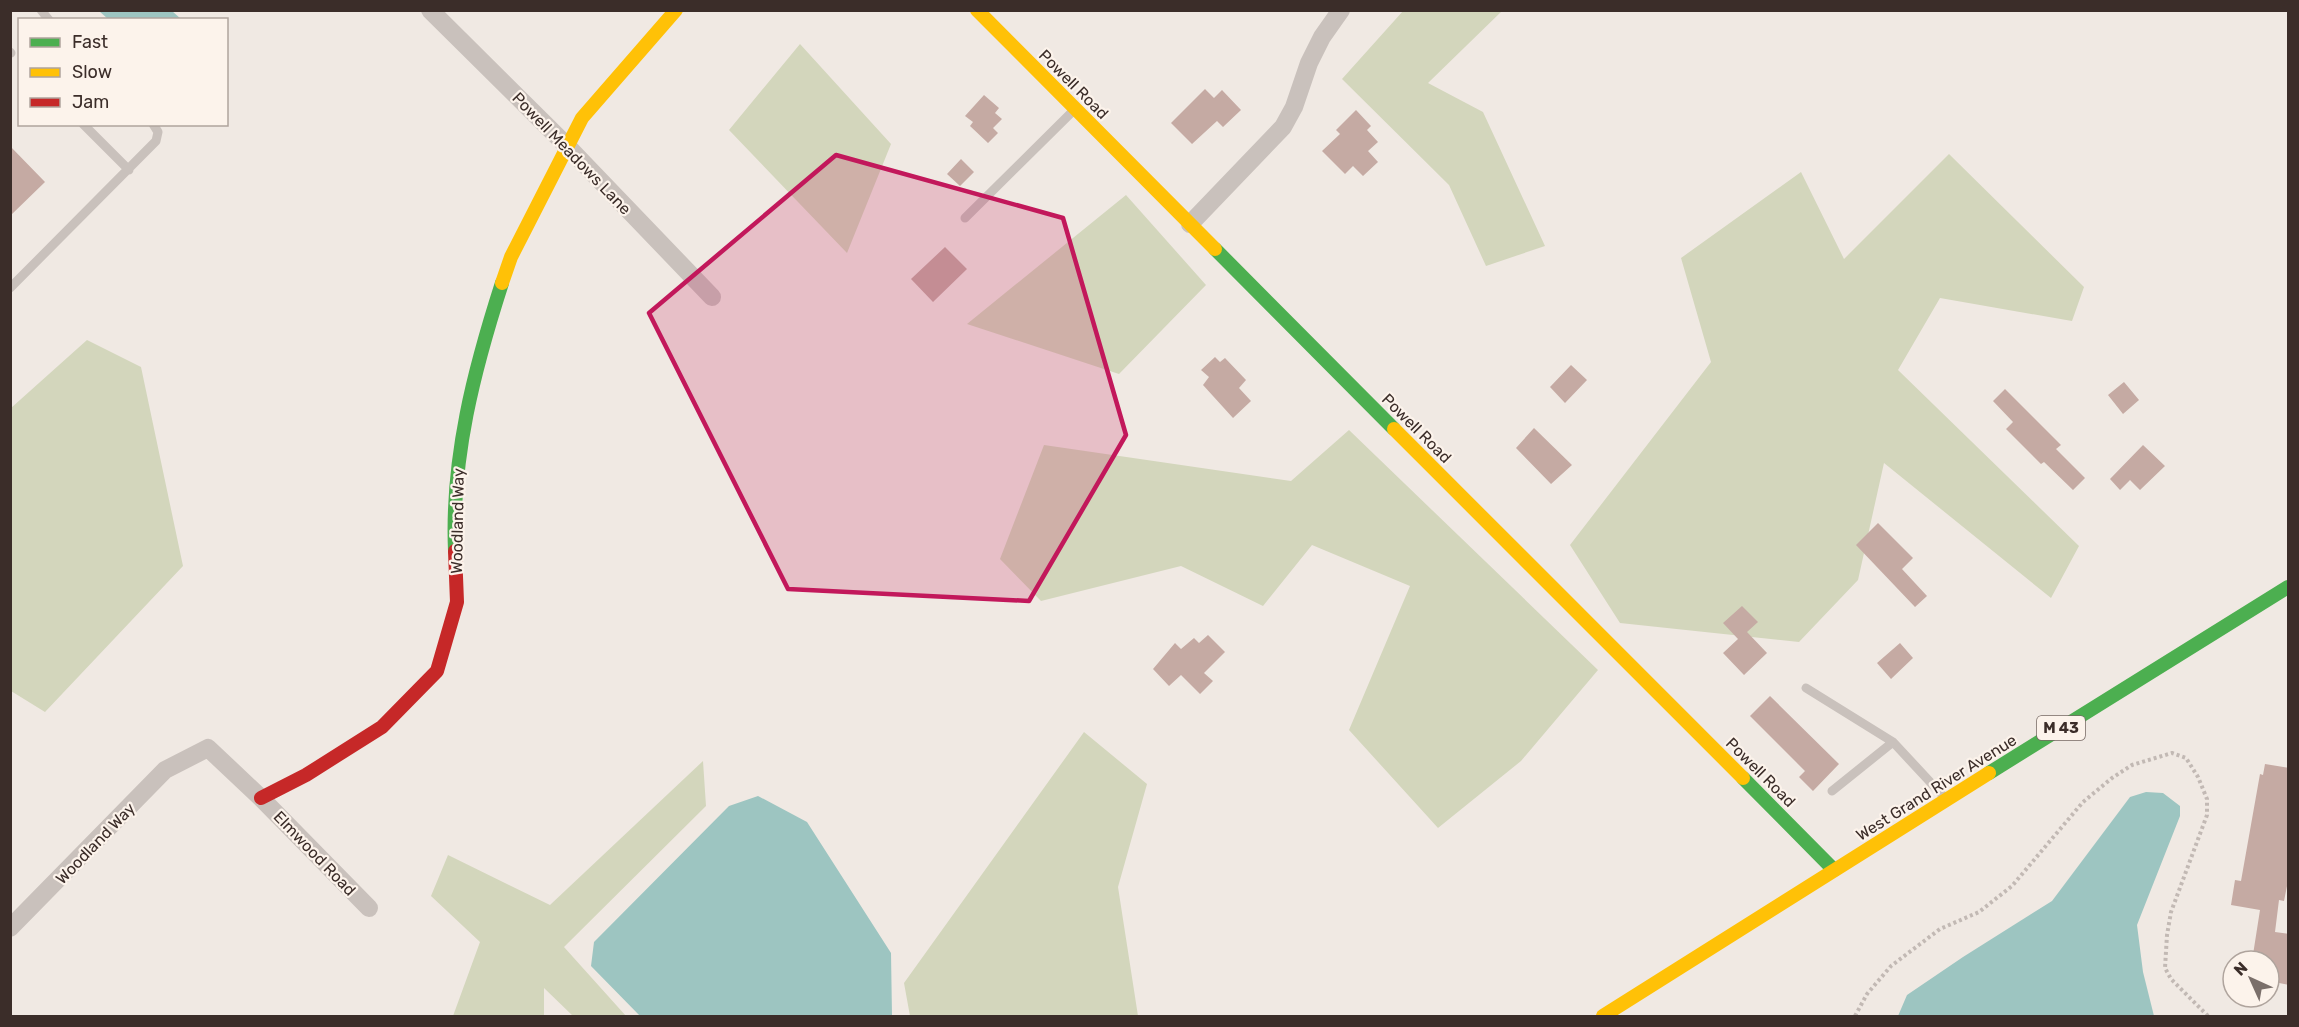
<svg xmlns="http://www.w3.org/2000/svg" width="2299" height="1027" font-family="Rubik,sans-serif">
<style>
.green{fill:#d3d6bc}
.water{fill:#9dc5c1}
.building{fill:#c5aaa3}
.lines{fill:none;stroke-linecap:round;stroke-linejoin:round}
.path{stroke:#c2b9b4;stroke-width:4;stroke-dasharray:3 3;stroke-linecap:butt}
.lane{stroke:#c9c1bc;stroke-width:9}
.street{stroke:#c9c1bc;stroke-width:18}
.fast{stroke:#4caf50;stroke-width:14}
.slow{stroke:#ffc107;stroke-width:14}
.jam{stroke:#c62828;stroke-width:14}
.marked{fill:#c2185b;fill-opacity:0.2;stroke:#c2185b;stroke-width:4.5;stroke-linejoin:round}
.labels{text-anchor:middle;stroke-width:4.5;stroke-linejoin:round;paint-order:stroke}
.shield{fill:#fcf3eb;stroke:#756863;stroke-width:1.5}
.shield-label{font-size:15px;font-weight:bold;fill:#3b2d29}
.street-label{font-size:16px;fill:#3b2d29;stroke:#fcf3eb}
</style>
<rect width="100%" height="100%" fill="#f0e9e3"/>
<path class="green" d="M1403,11H1502L1428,83L1483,112L1545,246L1486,266L1449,185L1342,79Z
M800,44L891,144L847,253L729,130Z
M1949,154L2084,287L2072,321L1940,298L1898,370L2079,546L2051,598L1884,463L1858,580L1799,642L1620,623L1570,545L1711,362L1681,258L1801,172L1844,259Z
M1126,195L1206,285L1119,374L967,324Z
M87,340L141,367L183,566L45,712L11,691V408Z
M1349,430L1598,670L1521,761L1438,828L1349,730L1410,586L1312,545L1263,606L1181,566L1041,601L1000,559L1044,445L1291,481Z
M1084,732L1147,784L1118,887L1138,1016H910L904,983Z
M703,761L706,806L564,947L626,1016H573L544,988V1016H453L480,942L431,896L448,855L550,905Z"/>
<path class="water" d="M99,11H172L181,19H108Z
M2146,792L2163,793L2180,806V816L2137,925L2143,972L2154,1016H1898L1907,995L1963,957L2052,901L2130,797Z
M758,796L807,822L891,953L892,1016H640L591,966L594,942L729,806Z"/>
<path class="building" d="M1205,89L1214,98L1222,90L1241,110L1223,127L1217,121L1192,144L1171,123Z
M984,95L999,108L995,113L1002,119L993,128L998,133L988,143L970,126L973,122L965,116Z
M1356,110L1371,126L1367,130L1378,142L1368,151L1378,162L1363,176L1353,166L1345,174L1322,151L1340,134L1336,130Z
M10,146L45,182L10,216Z
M961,159L974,172L960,186L947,174Z
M945,247L967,269L933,302L911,279Z
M1215,357L1220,362L1225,358L1246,380L1239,388L1251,401L1233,418L1203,385L1209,377L1201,370Z
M1571,365L1587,380L1565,403L1550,387Z
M2124,382L2139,400L2123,414L2108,395Z
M2005,389L2061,445L2056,449L2085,478L2073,490L2044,462L2041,464L2006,429L2013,422L1993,401Z
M1534,428L1572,465L1551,484L1516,448Z
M2143,445L2165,466L2140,490L2130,480L2120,490L2110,479Z
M1878,523L1913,558L1902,569L1927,596L1915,607L1856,545Z
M1742,606L1758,622L1747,632L1767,653L1744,675L1723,653L1738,639L1723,623Z
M1208,635L1225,652L1204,673L1213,681L1200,694L1181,675L1169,686L1153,669L1175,643L1181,649L1194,638L1199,643Z
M1900,643L1913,658L1891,679L1877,663Z
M1770,696L1839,764L1813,791L1799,777L1805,771L1750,716Z
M2265,764L2289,768V876L2284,901L2279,900L2275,932L2289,934V985L2269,981V961H2252L2260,910L2231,905L2235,880L2241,881L2260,774L2263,775Z"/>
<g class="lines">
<path class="path" d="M1855,1016L1867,994L1891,966L1940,929L1979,912L2012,886L2083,802L2112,778L2132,765L2172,753L2186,758L2198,777L2207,799V815L2171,912L2167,935L2165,968L2171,979L2208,1016"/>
<path class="lane" d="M41,10L49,20
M10,52L11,53
M83,124L129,170
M965,218L1074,110
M10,288L156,141L158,132L153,124
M1806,688L1893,742L1945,798
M1832,791L1893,742"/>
<path class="street" d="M430,10L568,147L712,297
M1190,224L1283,127L1294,107L1309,63L1322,37L1341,10
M10,928L165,770L208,748L261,798L369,908"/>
<path class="fast" d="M1215,249L1394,429
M455,551C451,458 474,370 502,283
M1989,773L2288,587
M1743,778L1834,870"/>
<path class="slow" d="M977,10L1215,249
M502,283L511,257L582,118L676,10
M1394,429L1743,778
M1603,1016L1989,773"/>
<path class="jam" d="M261,798L306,775L382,727L437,671L457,602L455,551"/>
</g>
<path class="marked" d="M836,155L1063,218L1126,435L1029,601L788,589L649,313Z"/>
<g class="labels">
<rect class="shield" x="2037" y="716" width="48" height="24" rx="4.5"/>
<g class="shield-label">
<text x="2061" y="733">M 43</text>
</g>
<g class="street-label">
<text transform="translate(1074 84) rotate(45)" y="6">Powell Road</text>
<text transform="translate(572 153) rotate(46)" y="6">Powell Meadows Lane</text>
<text transform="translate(1417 428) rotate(45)" y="6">Powell Road</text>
<text transform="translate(457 521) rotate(-89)" y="6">Woodland Way</text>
<text transform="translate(1761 772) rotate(45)" y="6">Powell Road</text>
<text transform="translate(1936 787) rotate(-32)" y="6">West Grand River Avenue</text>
<text transform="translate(95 843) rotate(-46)" y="6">Woodland Way</text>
<text transform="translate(315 853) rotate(46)" y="6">Elmwood Road</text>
</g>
</g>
<rect width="2299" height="1027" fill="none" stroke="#3b2d29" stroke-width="24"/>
<rect x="18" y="18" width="210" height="108" fill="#fcf3eb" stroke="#afa49d" stroke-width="1.5"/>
<rect x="30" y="38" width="30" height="9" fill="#4caf50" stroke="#afa49d" stroke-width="1.5"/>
<text x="72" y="48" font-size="18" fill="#3b2d29">Fast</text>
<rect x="30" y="68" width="30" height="9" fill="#ffc107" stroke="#afa49d" stroke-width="1.5"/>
<text x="72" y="78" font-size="18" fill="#3b2d29">Slow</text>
<rect x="30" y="98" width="30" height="9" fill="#c62828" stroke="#afa49d" stroke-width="1.5"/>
<text x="72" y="108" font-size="18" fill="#3b2d29">Jam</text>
<g transform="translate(2251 979) rotate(315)"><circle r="28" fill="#fcf3eb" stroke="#afa49d" stroke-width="1.5"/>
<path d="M0-4.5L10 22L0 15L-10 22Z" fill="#7a6f6a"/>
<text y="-9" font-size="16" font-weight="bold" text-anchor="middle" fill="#3b2d29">N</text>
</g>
</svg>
